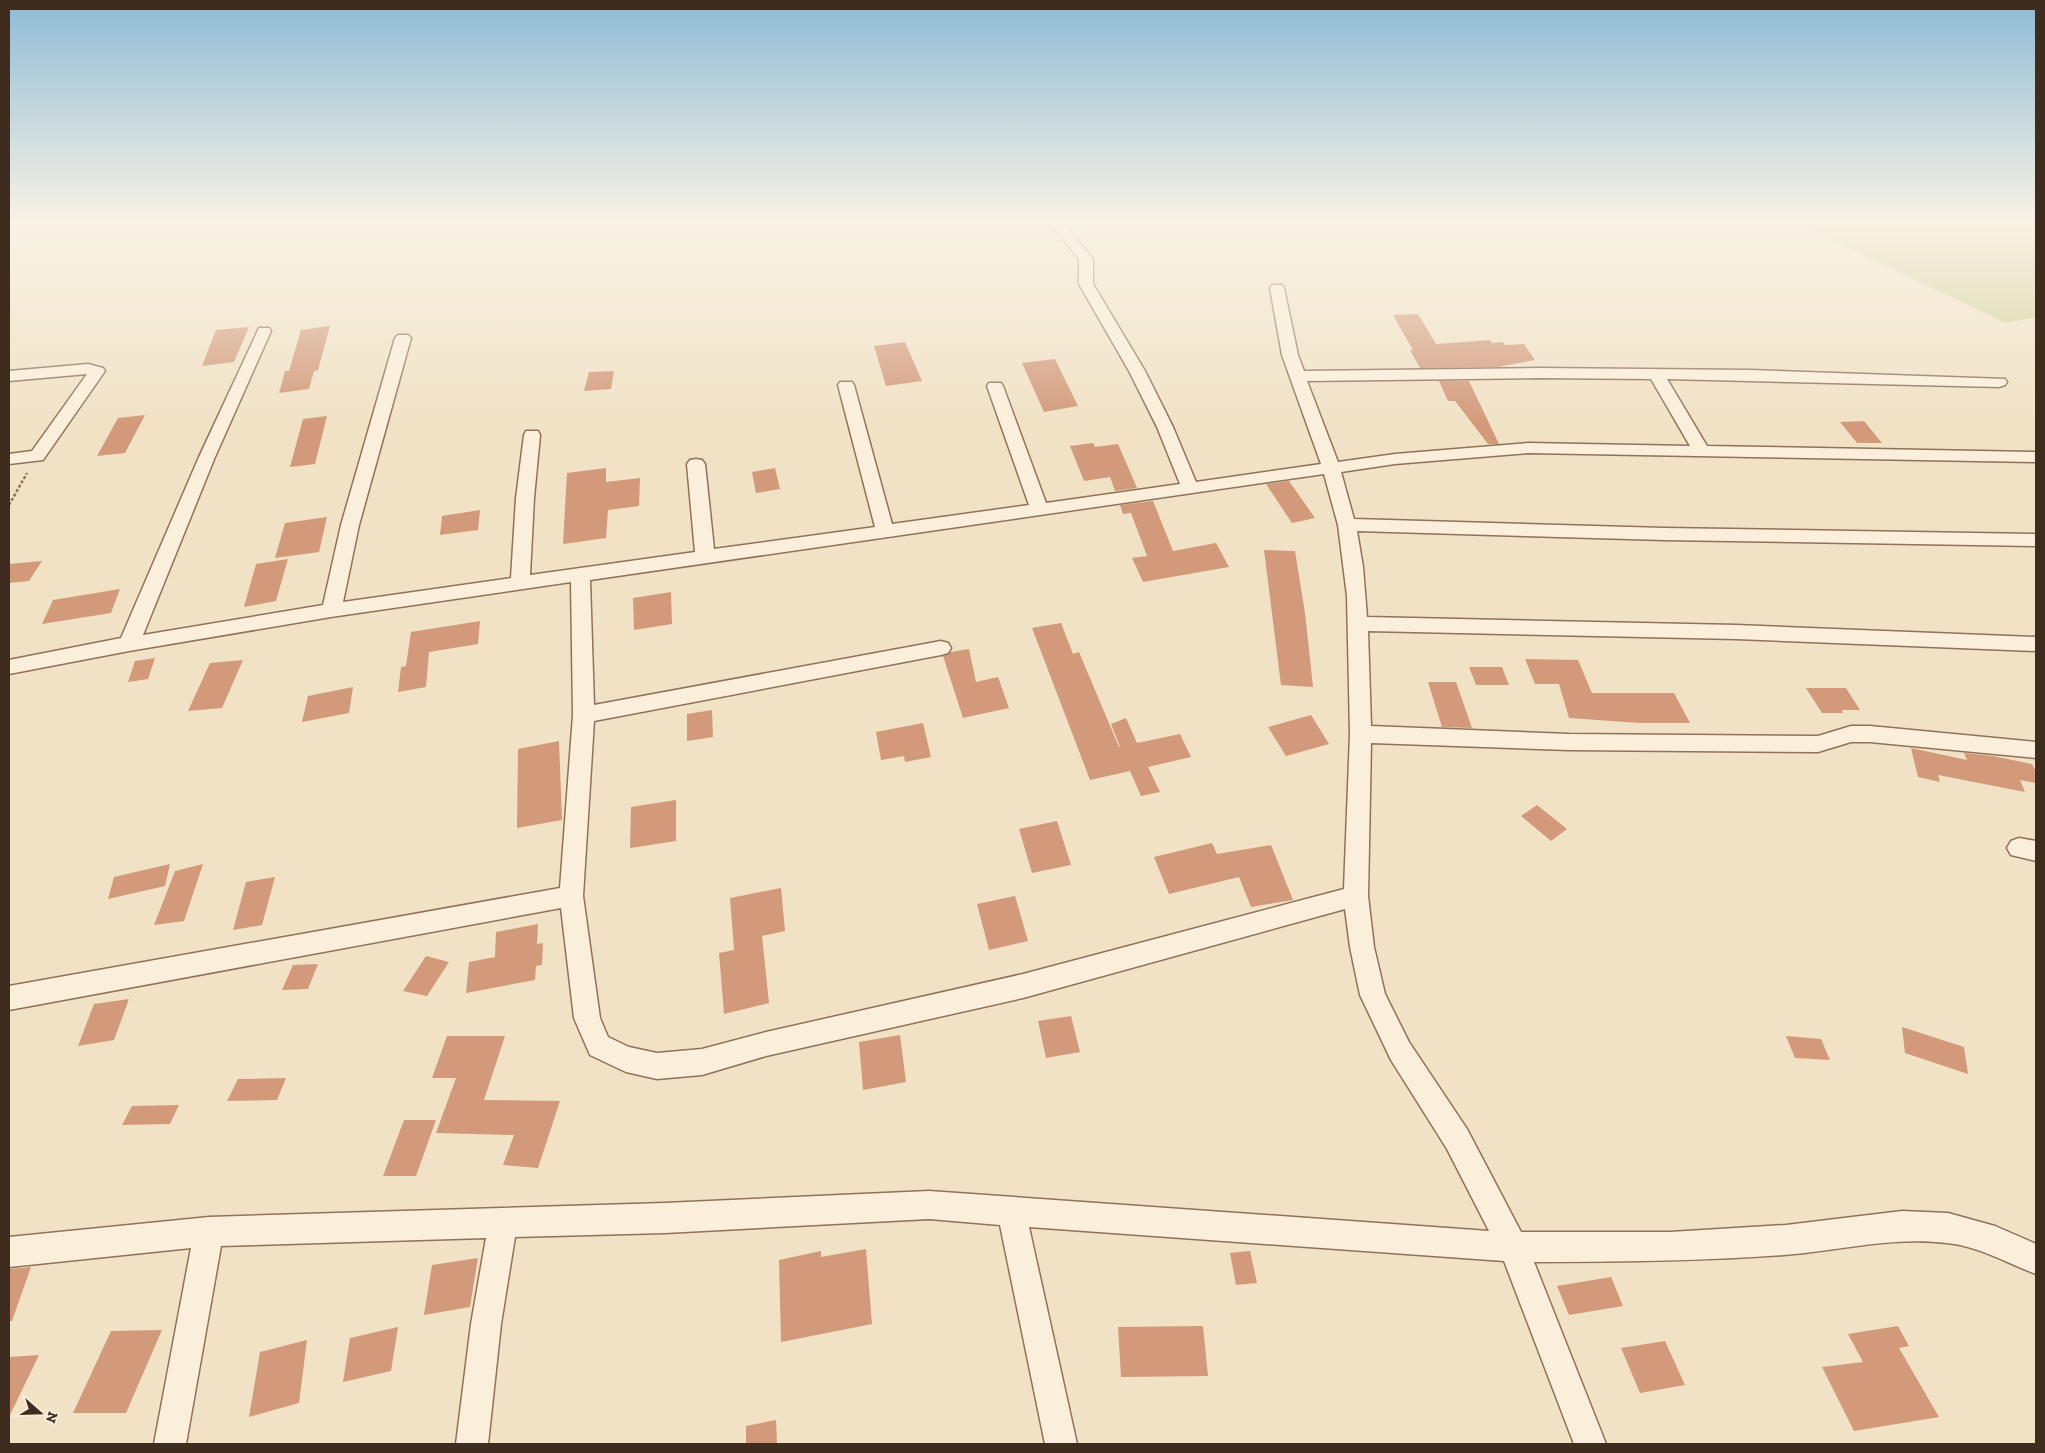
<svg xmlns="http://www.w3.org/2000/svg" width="2045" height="1453" font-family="'Zilla Slab',serif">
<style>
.green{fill:#ced199}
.building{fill:#d2997a}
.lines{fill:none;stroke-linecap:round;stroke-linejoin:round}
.street-casing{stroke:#8e725a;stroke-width:3}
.path{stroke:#8e725a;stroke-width:2.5;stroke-dasharray:3 2;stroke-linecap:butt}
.street{fill:#fbefdb;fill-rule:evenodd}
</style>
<rect width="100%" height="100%" fill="#f1e2c6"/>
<path class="green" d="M1796,222H2036V317L2005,323Z"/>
<path class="building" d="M1418,314L1436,344L1490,340L1492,343L1503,342L1505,345L1524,344L1535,360L1498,367L1420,368L1410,350H1413L1393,315Z
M330,326L318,370L314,371L309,389L279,393L285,371H289L301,330Z
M249,327L234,362L202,366L216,330Z
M905,342L922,381L886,386L874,346Z
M1055,359L1078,406L1044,412L1022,363Z
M614,371L611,389L584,391L589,372Z
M1439,381H1469L1499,444H1488L1455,401H1448Z
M145,415L125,453L97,456L118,418Z
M327,416L315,464L290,467L303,419Z
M1864,421L1882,443H1857L1840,422Z
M1093,443L1095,447L1118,444L1137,488L1115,491L1110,477L1084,481L1070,446Z
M606,468V482L640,478L639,506L608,510L606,538L563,544L567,473Z
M775,468L780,489L756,493L752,472Z
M1289,481L1315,518L1292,523L1266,484Z
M1153,501L1173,551L1216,543L1229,567L1143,582L1132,558L1147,556L1131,513L1123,514L1120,505Z
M480,510L478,530L440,535L442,516Z
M327,517L319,552L275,558L285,523Z
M1264,550L1295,551L1305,613L1313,687L1281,685Z
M288,559L276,601L244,607L256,564Z
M42,561L29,581L9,583V564Z
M120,589L111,613L42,624L53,600Z
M671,592L672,624L634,630L633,598Z
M480,621L478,644L429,652L426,687L398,692L401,667L406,666L411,632Z
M1061,623L1073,654L1079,652L1119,747H1120L1111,724L1126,718L1137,743L1180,734L1191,757L1148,767L1160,792L1141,796L1130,771L1090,780L1032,628Z
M969,649L976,682L998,677L1009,708L963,718L943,656L951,652Z
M155,658L148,679L128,682L135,661Z
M1525,659L1578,660L1592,693H1674L1690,723H1640L1569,718L1559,684H1535Z
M243,660L222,708L188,711L210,663Z
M1469,667H1502L1509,685H1476Z
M1428,682H1456L1472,728L1442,727Z
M353,687L349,713L302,722L308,696Z
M1806,688H1846L1860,710H1842L1843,713H1822Z
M712,710L713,737L687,741V714Z
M1311,715L1329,744L1286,756L1268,727Z
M923,723L931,757L905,762L904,756L881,760L876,732Z
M559,741L562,820L517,828L518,749Z
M1911,748L1967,760L1964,753L1993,756L2032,764L2036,772V783L2020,780L2025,792L1938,775L1940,782L1918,777Z
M676,800V841L630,848L631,807Z
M1537,805L1567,829L1551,841L1521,816Z
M1057,821L1071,865L1032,873L1019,829Z
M1212,843L1217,854L1271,845L1293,900L1251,907L1239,877L1169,894L1154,857Z
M170,864L165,886L108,899L114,877Z
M203,864L184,921L154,925L175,871Z
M275,877L262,925L233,930L246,882Z
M781,888L785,931L762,936L769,1003L724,1014L719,953L734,950L730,898Z
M1015,896L1028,941L989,950L977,904Z
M538,924L537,944L543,943L542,965L536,966L535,980L466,993L469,962L495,957L496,932Z
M426,956L449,962L427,996L403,991Z
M318,964L308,989L282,990L293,965Z
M129,999L114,1040L78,1046L94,1004Z
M1071,1016L1080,1052L1046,1058L1038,1021Z
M1902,1027L1964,1047L1968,1074L1905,1053Z
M900,1035L906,1082L863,1090L859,1042Z
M447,1036H505L484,1100L560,1101L538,1168L503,1165L514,1135L436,1133L456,1078H432Z
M1786,1036L1821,1039L1830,1060L1795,1058Z
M286,1078L277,1100L227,1101L238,1079Z
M179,1105L170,1124L122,1125L132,1106Z
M404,1120H436L416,1176H383Z
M866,1249L872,1324L781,1342L779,1260L821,1251V1257Z
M1250,1251L1257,1283L1236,1285L1230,1253Z
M478,1258L470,1307L424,1315L432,1265Z
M31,1267L12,1321H9V1269Z
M1611,1277L1623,1306L1569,1315L1557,1286Z
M1203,1326L1208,1376L1121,1377L1118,1327Z
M1898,1326L1909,1346L1899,1348L1939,1417L1854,1431L1822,1367L1863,1362L1848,1334Z
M398,1327L391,1371L343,1382L350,1338Z
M162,1330L126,1413H73L111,1331Z
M307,1340L299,1403L249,1417L260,1352Z
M1665,1341L1685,1385L1640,1393L1621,1348Z
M39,1355L9,1417V1357Z
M776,1420L777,1444H746V1426Z"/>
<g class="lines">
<defs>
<path id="street" d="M1049,222H1062L1093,259V284L1145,371L1173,427L1196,482L1321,464L1282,355L1270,288L1272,285H1282L1284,288L1298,355L1304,371L1539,368L1750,370L2005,379L2007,382L2005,385L1999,387L1667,379L1707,446L2036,452V462L1528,453L1395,464L1341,472L1354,519L1664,528L2036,534V546L1664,540L1357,531L1363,567L1367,617L1736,625L2036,637V651L1736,639L1368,631L1371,726L1569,734L1818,736L1851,726H1870L2036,742V758L1870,742H1851L1818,752L1569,750L1371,743L1368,896L1374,947L1385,994L1409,1042L1467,1129L1521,1232H1670L1786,1225L1902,1211L1948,1213L1995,1226L2036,1244V1274C2007,1263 1978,1246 1947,1243C1892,1236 1838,1251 1784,1255C1701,1261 1617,1262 1534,1262L1606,1444H1574L1504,1261L1029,1227L1077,1444H1045L1000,1225L929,1219L665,1233L515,1237L501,1324L488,1444H456L471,1324L486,1238L221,1246L186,1444H154L191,1248L9,1267V1237L209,1217L665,1203L929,1191L1489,1231L1447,1149L1391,1060L1360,995L1350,947L1345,909L1023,998L766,1056L702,1075L657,1079L626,1072L590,1055L574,1018L561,908L9,1010V986L560,888L573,715L571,582L331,617L129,651L9,674V660L121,638L199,457L259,328H269L271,331L215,457L143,635L323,605L341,525L395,338L398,335H408L411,338L359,525L343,602L511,578L516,498L524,435L526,431H538L540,435L534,498L530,575L695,552L687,464L690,460L696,459L702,460L705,464L714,549L875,527L838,385L840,382H852L854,385L892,524L1029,505L987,386L989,383H1001L1003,386L1046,503L1180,484L1157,427L1129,371L1079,284V259ZM1539,378L1651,379L1690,446L1528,443L1395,454L1338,462L1307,381ZM1324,474L1338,525L1347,596L1350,734L1344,889L1023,974L766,1032L702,1049L657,1053L629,1047L608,1037L600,1018L583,896L594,721L941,655L948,653L951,648L948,643L941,641L594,705L590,580Z
M88,364L103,368L105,371L43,460L9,464V454L32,451L87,374L9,381V371Z
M2019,838L2036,841V861L2011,855L2007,848L2011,841Z"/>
</defs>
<use href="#street" class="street-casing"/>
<path class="path" d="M9,505L27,473"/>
<use href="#street" class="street"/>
</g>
<linearGradient id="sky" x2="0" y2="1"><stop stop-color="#8ebbd6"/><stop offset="0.52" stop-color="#f9f2e5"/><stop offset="1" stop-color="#f9f2e5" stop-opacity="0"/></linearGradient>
<rect width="2045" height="426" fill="url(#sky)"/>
<rect width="2045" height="1453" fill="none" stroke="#3e2c1f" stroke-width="20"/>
<g transform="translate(40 1413) rotate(110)" stroke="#f8ecd7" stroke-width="4" paint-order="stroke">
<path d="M0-4L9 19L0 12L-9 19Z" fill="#3e2c1f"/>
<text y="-8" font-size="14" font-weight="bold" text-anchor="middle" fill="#3e2c1f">N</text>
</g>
</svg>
